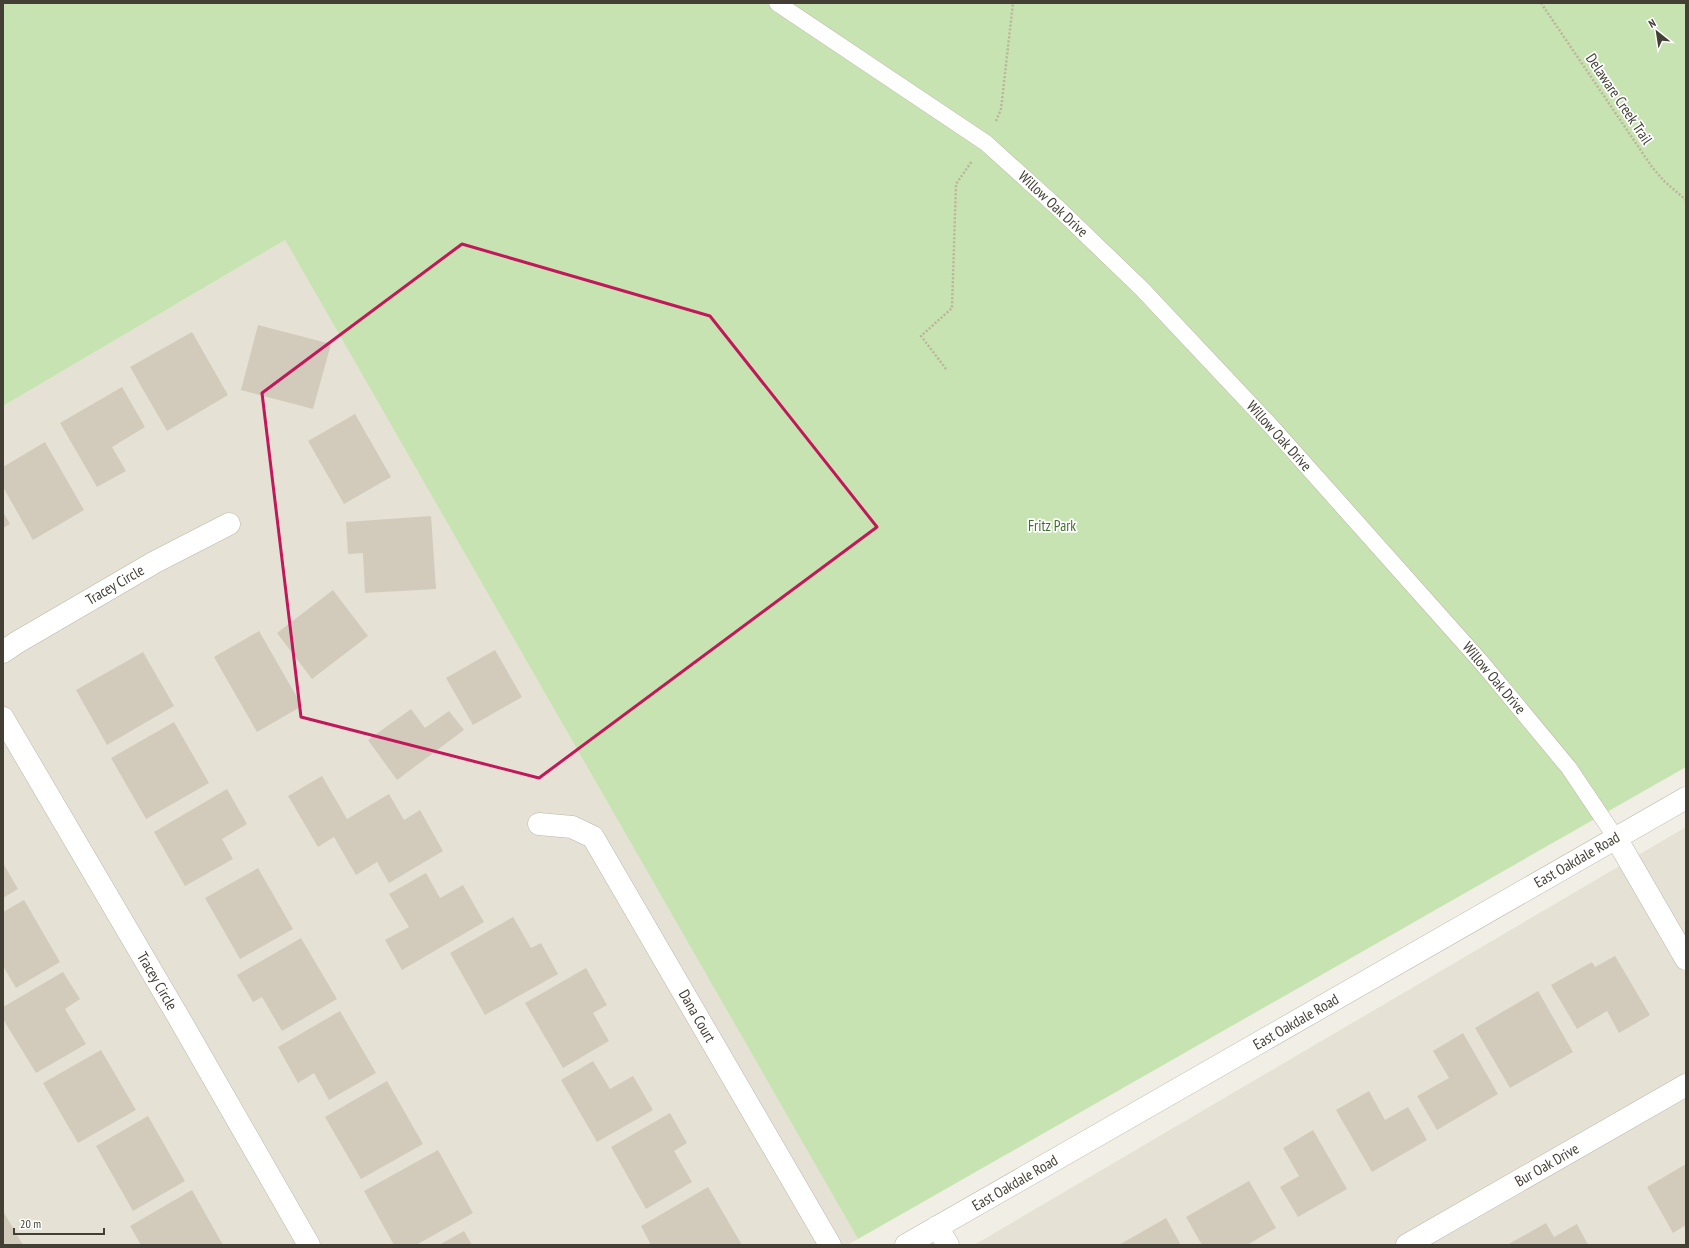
<svg xmlns="http://www.w3.org/2000/svg" width="1689" height="1248" font-family="'PT Sans Narrow',sans-serif">
<style>
.residential{fill:#e5e1d4}
.green{fill:#c7e3b1}
.building{fill:#d2cbbc}
.lines{fill:none;stroke-linecap:round;stroke-linejoin:round}
.service-casing{stroke:#bcb7a9;stroke-width:17}
.minor-casing{stroke:#bcb7a9;stroke-width:23}
.tertiary-casing{stroke:#bcb7a9;stroke-width:23}
.path{stroke:#bcb49b;stroke-width:2.5;stroke-dasharray:2 2;stroke-linecap:butt}
.service{stroke:#fff;stroke-width:16}
.minor{stroke:#fff;stroke-width:22}
.tertiary{stroke:#fff;stroke-width:22}
.marked{fill:none;stroke:#c2185b;stroke-width:3;stroke-linejoin:round}
.labels{text-anchor:middle;stroke-width:3.5;stroke-linejoin:round;paint-order:stroke}
.street-label{font-size:15px;fill:#433f35;stroke:#fff}
.park-label{font-size:15px;fill:#3f702d;stroke:#fff}
</style>
<rect width="100%" height="100%" fill="#f1efe5"/>
<path class="residential" d="M285,240L858,1239L847,1245H3V406Z
M1686,827V1245H974Z"/>
<path class="green" d="M3,3H1686V767L858,1239L285,240L3,406Z"/>
<path class="building" d="M258,325L331,344L313,409L241,390Z
M192,332L228,395L167,431L130,367Z
M122,387L145,427L112,447L126,471L97,487L60,423Z
M355,414L391,477L344,504L308,441Z
M45,442L84,510L33,540L3,487V467Z
M3,512L10,524L3,528Z
M431,516L436,589L365,593L363,553L348,554L346,522Z
M333,590L368,636L312,679L277,633Z
M259,631L302,706L257,732L214,657Z
M495,650L522,697L473,725L446,678Z
M143,652L174,706L107,745L76,690Z
M411,709L425,728L449,711L464,730L397,780L368,740Z
M174,722L209,783L146,819L111,758Z
M322,776L347,819L389,794L404,820L420,810L443,851L389,883L377,862L356,875L334,837L318,847L288,796Z
M227,789L247,824L222,839L233,859L185,886L154,832Z
M3,863L18,889L3,898Z
M258,868L293,929L240,959L205,898Z
M426,873L440,898L463,885L484,922L402,970L385,940L409,927L389,894Z
M24,900L60,962L16,988L3,966V912Z
M513,917L531,948L541,943L558,974L485,1015L450,953Z
M301,938L337,999L282,1031L262,997L253,1002L237,975Z
M1615,956L1650,1015L1619,1033L1607,1011L1577,1029L1551,985L1592,962L1595,967Z
M586,968L607,1005L593,1013L609,1041L563,1068L525,1003Z
M63,972L80,999L65,1009L86,1044L36,1073L3,1019V1007Z
M1538,991L1573,1052L1510,1088L1475,1028Z
M340,1011L376,1073L329,1100L314,1073L298,1083L278,1047Z
M1463,1033L1498,1094L1437,1130L1417,1096L1449,1078L1433,1051Z
M101,1050L136,1110L78,1143L43,1083Z
M593,1061L610,1089L633,1076L653,1110L597,1142L561,1080Z
M387,1081L423,1144L361,1179L325,1117Z
M1369,1091L1385,1120L1408,1107L1427,1140L1372,1172L1336,1110Z
M670,1113L687,1143L674,1151L692,1182L646,1209L611,1147Z
M148,1116L185,1181L133,1211L96,1146Z
M1313,1130L1347,1189L1298,1217L1280,1187L1299,1176L1283,1148Z
M438,1150L473,1213L416,1245H394L364,1191Z
M1686,1164V1225L1673,1233L1647,1187Z
M1249,1181L1276,1228L1247,1245H1202L1186,1217Z
M708,1187L742,1245H651L641,1226Z
M192,1190L223,1245H141L130,1226Z
M3,1211L23,1245H3Z
M1166,1218L1181,1245H1119Z
M1546,1223L1554,1237L1577,1224L1588,1245H1507Z
M464,1231L472,1245H439Z"/>
<g class="lines">
<defs>
<path id="service" d="M777,3L986,143L1059,209L1142,289L1270,425L1482,663L1569,768L1616,838"/>
<path id="minor" d="M3,652L16,643L155,562L229,524
M3,718L179,1018L309,1245
M539,824L572,827L593,837L830,1245
M1616,838L1686,959
M937,1227L948,1245
M1407,1245L1686,1085"/>
<path id="tertiary" d="M906,1245L1686,798"/>
</defs>
<use href="#service" class="service-casing"/>
<use href="#minor" class="minor-casing"/>
<use href="#tertiary" class="tertiary-casing"/>
<path class="path" d="M1541,3L1652,167L1664,181L1686,200
M996,121L1001,109L1013,3
M946,369L921,336L952,308L956,184L972,161"/>
<use href="#service" class="service"/>
<use href="#minor" class="minor"/>
<use href="#tertiary" class="tertiary"/>
</g>
<path class="marked" d="M462,244L710,316L877,527L539,778L301,717L262,393Z"/>
<g class="labels">
<g class="street-label">
<text transform="translate(1619 99) rotate(56)" y="5">Delaware Creek Trail</text>
<text transform="translate(1053 204) rotate(43)" y="5">Willow Oak Drive</text>
<text transform="translate(1279 436) rotate(48)" y="5">Willow Oak Drive</text>
<text transform="translate(115 585) rotate(-30)" y="5">Tracey Circle</text>
<text transform="translate(1494 678) rotate(50)" y="5">Willow Oak Drive</text>
<text transform="translate(1577 860) rotate(-30)" y="5">East Oakdale Road</text>
<text transform="translate(157 981) rotate(60)" y="5">Tracey Circle</text>
<text transform="translate(697 1016) rotate(60)" y="5">Dana Court</text>
<text transform="translate(1296 1022) rotate(-30)" y="5">East Oakdale Road</text>
<text transform="translate(1547 1165) rotate(-30)" y="5">Bur Oak Drive</text>
<text transform="translate(1015 1183) rotate(-30)" y="5">East Oakdale Road</text>
</g>
<g class="park-label">
<text x="1052" y="531">Fritz Park</text>
</g>
</g>
<rect width="1689" height="1248" fill="none" stroke="#433f35" stroke-width="8"/>
<g transform="translate(1657 32) rotate(330)" stroke="#ffffff" stroke-width="3" paint-order="stroke">
<path d="M0-3L7 15L0 10L-7 15Z" fill="#433f35"/>
<text y="-6" font-size="11" font-weight="bold" text-anchor="middle" fill="#433f35">N</text>
</g>
<path d="M14 1228v6h90v-6" fill="none" stroke="#433f35" stroke-width="2"/>
<text x="20" y="1228" font-size="12" fill="#433f35" stroke="#ffffff" stroke-width="3" paint-order="stroke">20 m</text>
</svg>
